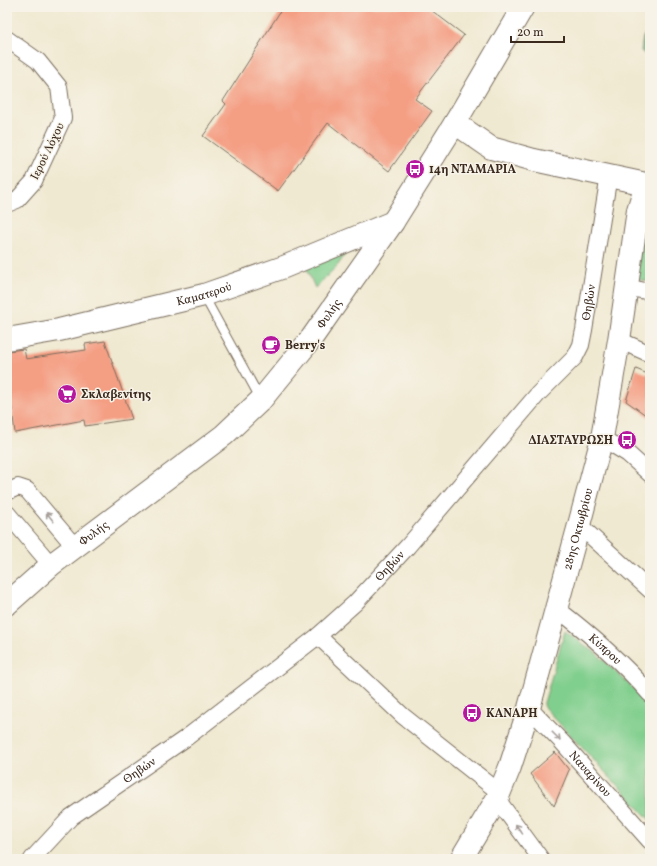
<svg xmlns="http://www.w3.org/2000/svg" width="657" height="866" font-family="Vollkorn,serif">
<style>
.green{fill:#81cf8e;stroke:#5e7c56}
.forest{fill:#68b279;stroke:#526e4c}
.building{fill:#f49f84}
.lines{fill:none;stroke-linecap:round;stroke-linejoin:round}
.lane-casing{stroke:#7a6d5d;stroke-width:10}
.street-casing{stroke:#7a6d5d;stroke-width:18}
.secondary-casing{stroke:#7a6d5d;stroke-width:24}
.primary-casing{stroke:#7a6d5d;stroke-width:24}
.lane{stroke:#fff;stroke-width:8}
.street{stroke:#fff;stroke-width:16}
.secondary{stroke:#fff;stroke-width:22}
.primary{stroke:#fff;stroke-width:22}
.oneway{stroke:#a79f9a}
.labels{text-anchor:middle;stroke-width:3;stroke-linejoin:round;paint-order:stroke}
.street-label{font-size:12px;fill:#3b2a1e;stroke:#f7f3e8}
.poi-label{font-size:12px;font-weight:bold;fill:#3b2a1e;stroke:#f7f3e8;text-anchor:start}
</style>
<rect width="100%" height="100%" fill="#f7f3e8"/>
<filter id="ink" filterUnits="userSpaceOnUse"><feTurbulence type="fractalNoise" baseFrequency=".025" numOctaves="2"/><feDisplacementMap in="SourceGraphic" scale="8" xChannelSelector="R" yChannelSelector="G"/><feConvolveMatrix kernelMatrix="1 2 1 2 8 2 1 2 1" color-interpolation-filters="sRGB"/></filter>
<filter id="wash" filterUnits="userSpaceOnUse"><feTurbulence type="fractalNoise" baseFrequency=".012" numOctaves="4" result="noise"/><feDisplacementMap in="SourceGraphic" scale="16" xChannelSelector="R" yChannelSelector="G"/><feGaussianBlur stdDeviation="0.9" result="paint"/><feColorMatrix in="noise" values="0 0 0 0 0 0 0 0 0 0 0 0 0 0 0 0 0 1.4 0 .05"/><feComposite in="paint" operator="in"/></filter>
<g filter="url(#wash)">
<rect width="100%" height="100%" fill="#f0e9d1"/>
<path class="green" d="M650,219V282L637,279L641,235Z
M346,253L338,265L315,288L305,265Z
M565,631L596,653L650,704V820L543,706Z"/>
<path class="forest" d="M650,28V59L641,51L643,37Z"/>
<g id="blocks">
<path class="building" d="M283,7H427L464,35L415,99L432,111L389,171L328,123L278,191L203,136L226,104L223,101Z
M105,341L132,419L85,426L84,420L15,433L7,370V351L24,349L26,359L86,350L85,344Z
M636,369L650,375V418L626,401Z
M555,752L569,770L554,806L530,774Z"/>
</g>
</g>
<g filter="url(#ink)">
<use href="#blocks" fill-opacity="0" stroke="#7a6d5d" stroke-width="1"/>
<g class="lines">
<defs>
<path id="lane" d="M204,296L260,398"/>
<g id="street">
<path d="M7,39L38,61L59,87L63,118L34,181L17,200L7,204"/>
<path d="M626,287L650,292"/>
<path d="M619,340L650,354"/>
<path d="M602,438L628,454L650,474"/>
<path d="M7,492L18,487L27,490L75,547"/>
<path d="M7,513L51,565"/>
<path d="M579,525L650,590"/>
<path id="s1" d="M556,608C590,634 622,662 650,694"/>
<path d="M318,636L403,716L499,792"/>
<path id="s2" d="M529,708L562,742L650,841"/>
<path d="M497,799L541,859"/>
<path id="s3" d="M32,859L71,817L186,738L318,636L355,603L408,546L538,394L575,357L581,345L584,330L609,175"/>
</g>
<g id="secondary">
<path d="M455,123L491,148L534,160L646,184L650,183"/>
<path id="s4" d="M7,339L59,330L204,295L284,267L393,222"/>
<path id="s5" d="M461,859L497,799L510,767L529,708L579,525L602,438L619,340L638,210L646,184"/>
</g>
<g id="primary">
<path id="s6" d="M7,604L51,565L224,435L261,400L311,339L393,222L455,123L523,7"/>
</g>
</defs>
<use href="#lane" class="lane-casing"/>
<use href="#street" class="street-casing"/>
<use href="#secondary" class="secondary-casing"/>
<use href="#primary" class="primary-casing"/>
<use href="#lane" class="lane"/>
<use href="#street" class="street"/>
<use href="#secondary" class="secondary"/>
<use href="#primary" class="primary"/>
</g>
<defs><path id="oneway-shaft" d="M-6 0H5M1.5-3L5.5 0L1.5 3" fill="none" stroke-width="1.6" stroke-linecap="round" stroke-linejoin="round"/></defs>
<g class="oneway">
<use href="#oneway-shaft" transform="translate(50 517) rotate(-129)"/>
<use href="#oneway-shaft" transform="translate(556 736) rotate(45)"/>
<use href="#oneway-shaft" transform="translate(519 829) rotate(-126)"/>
</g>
</g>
<defs>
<symbol id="bus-disc" viewBox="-11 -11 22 22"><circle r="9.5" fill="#b5179e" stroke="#f7f3e8"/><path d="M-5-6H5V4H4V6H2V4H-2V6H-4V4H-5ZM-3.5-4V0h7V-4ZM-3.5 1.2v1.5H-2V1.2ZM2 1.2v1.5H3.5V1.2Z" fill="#fff"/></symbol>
<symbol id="cafe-disc" viewBox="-11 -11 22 22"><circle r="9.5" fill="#b5179e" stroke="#f7f3e8"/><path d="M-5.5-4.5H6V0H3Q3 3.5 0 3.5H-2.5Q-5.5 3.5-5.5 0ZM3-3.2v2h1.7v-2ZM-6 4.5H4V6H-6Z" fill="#fff"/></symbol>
<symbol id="supermarket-disc" viewBox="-11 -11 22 22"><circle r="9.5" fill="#b5179e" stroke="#f7f3e8"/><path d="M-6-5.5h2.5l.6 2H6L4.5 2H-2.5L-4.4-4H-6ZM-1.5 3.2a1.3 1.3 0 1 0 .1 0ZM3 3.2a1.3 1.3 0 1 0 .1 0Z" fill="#fff"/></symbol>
</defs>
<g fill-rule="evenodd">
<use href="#bus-disc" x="404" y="158" width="22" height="22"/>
<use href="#cafe-disc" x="260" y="334" width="22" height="22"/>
<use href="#supermarket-disc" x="56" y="383" width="22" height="22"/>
<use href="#bus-disc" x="616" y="429" width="22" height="22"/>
<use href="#bus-disc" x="461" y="702" width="22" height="22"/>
</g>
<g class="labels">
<g class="street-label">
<text transform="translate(47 151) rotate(-64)" y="4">Ιερού Λόχου</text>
<text dy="4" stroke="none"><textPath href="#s4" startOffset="202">Καματερού</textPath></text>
<text dy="4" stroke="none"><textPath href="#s3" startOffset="800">Θηβών</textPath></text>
<text dy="4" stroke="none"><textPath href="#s6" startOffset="436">Φυλής</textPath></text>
<text dy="4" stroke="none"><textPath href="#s5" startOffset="352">28ης Οκτωβρίου</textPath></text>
<text dy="4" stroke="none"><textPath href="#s6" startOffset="112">Φυλής</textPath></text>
<text dy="4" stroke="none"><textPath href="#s3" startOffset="464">Θηβών</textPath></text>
<text dy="4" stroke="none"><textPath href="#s1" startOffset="64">Κύπρου</textPath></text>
<text dy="4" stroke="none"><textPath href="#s3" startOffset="140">Θηβών</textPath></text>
<text dy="4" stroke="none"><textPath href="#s2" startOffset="90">Ναυαρίνου</textPath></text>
</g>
<g class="poi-label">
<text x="429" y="173">14η ΝΤΑΜΑΡΙΑ</text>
<text x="285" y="349">Berry's</text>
<text x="81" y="398">Σκλαβενίτης</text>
<text x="613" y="444" text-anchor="end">ΔΙΑΣΤΑΥΡΩΣΗ</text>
<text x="486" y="717">ΚΑΝΑΡΗ</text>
</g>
</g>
<rect width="657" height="866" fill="none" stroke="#f7f3e8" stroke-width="24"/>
<path d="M511 36v6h53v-6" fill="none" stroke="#3b2a1e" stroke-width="2"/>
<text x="517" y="36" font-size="12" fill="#3b2a1e" stroke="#f7f3e8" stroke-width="3" paint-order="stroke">20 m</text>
</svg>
